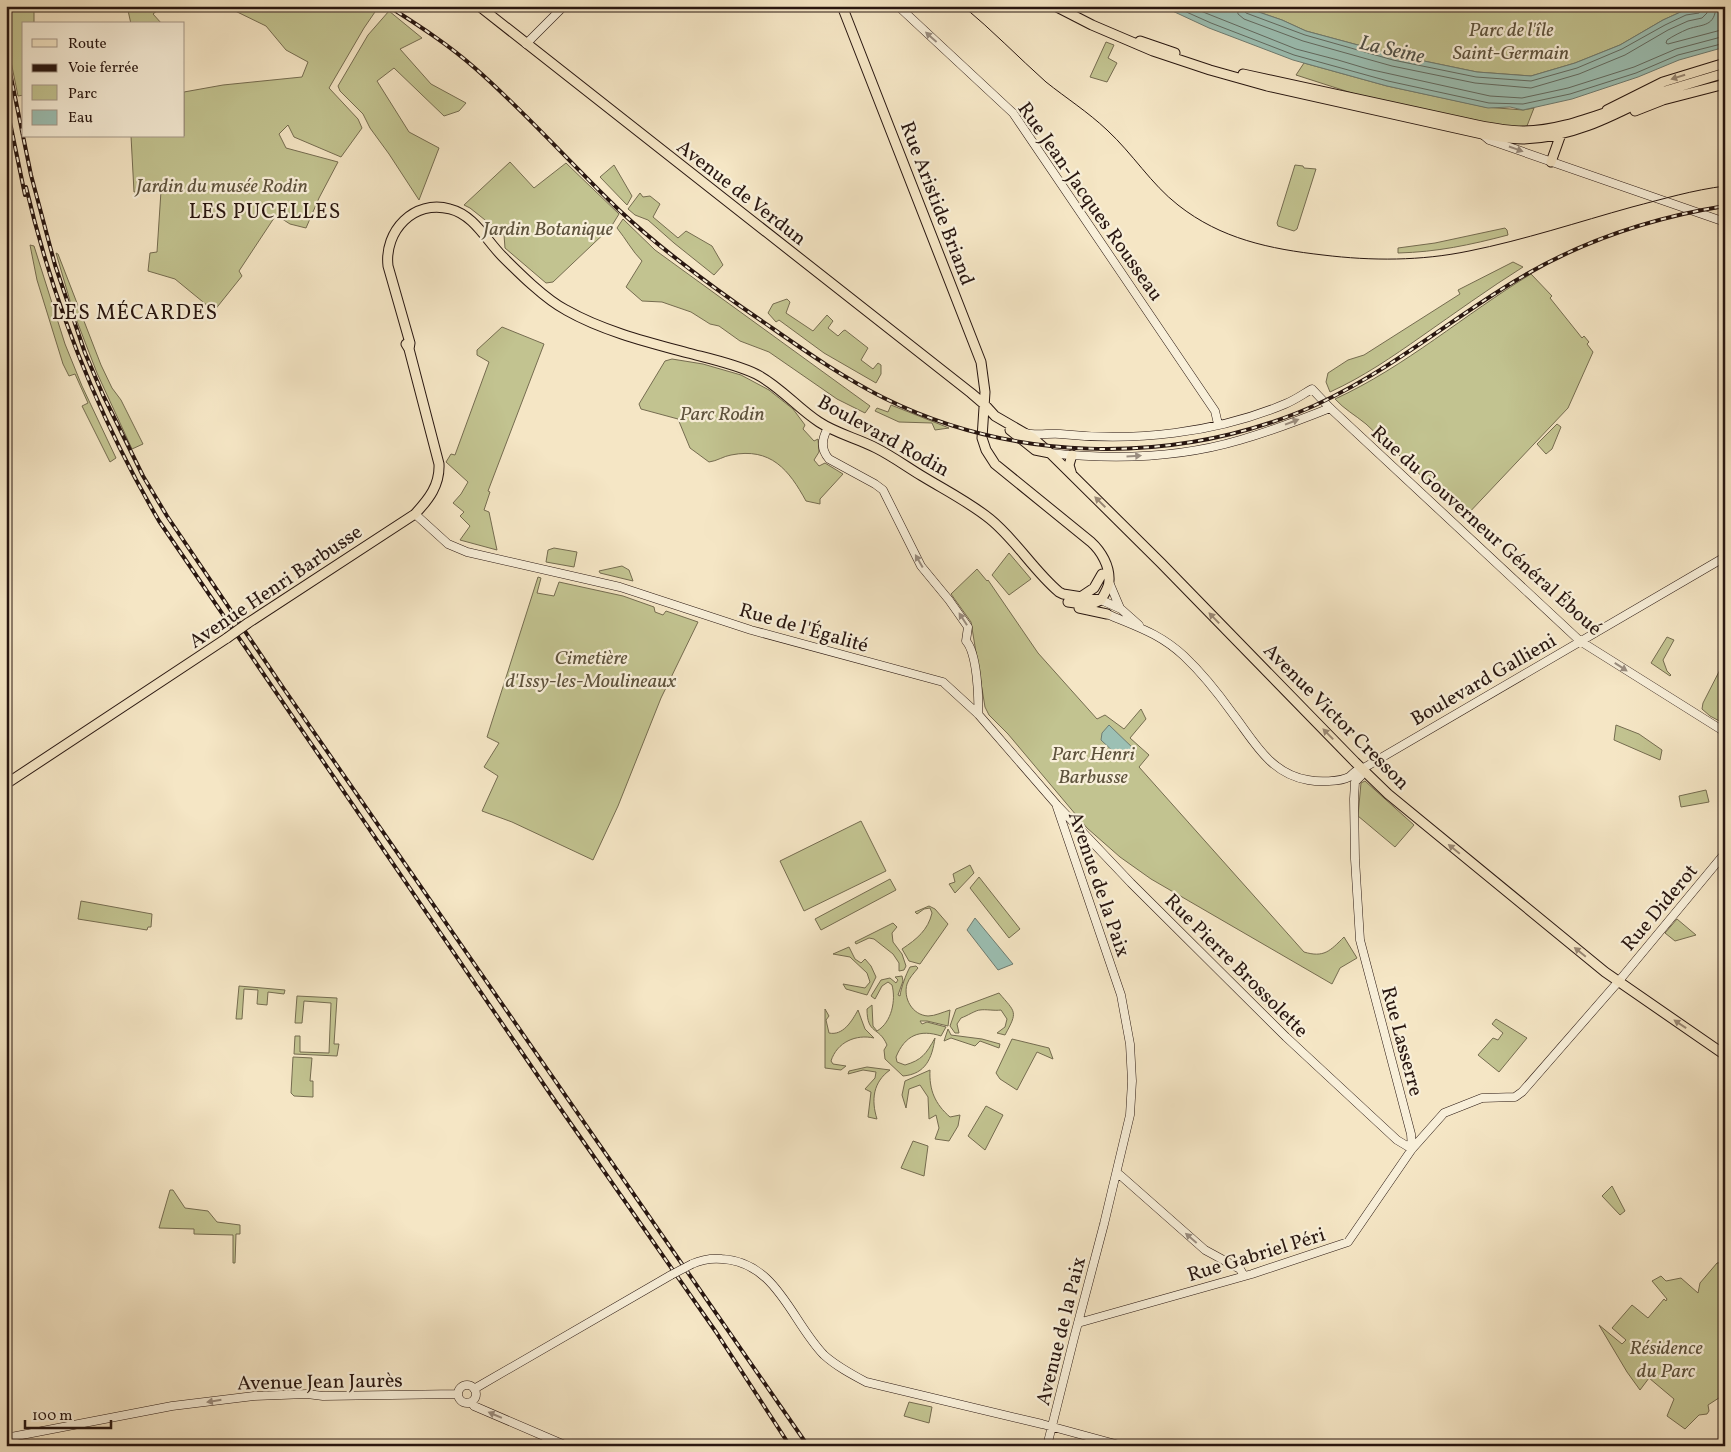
<svg xmlns="http://www.w3.org/2000/svg" width="1731" height="1452" font-family="Vollkorn,serif">
<style>
.green{fill:#c2c390;stroke:#756c50}
.water{fill:#9cc0b4;stroke:#6e7c72}
.lines{fill:none;stroke-linecap:round;stroke-linejoin:round}
.shore{stroke:#626b62;stroke-width:1}
.secondary-casing{stroke:#281610;stroke-width:9}
.primary-casing{stroke:#281610;stroke-width:11}
.secondary{stroke:#f8efd9;stroke-width:8}
.primary{stroke:#f5e6c5;stroke-width:9}
.tram{stroke:#281610;stroke-width:1}
.rail-casing{stroke:#281610;stroke-width:4}
.rail{stroke:#f8efd9;stroke-width:2;stroke-dasharray:5.5;stroke-linecap:butt}
.secondary-bridge-casing{stroke:#281610;stroke-width:9;stroke-linecap:butt}
.primary-bridge-casing{stroke:#281610;stroke-width:11;stroke-linecap:butt}
.secondary-bridge{stroke:#f8efd9;stroke-width:8}
.primary-bridge{stroke:#f5e6c5;stroke-width:9}
.oneway{fill:#9a8d7f}
.oneway2{fill:#998874}
.labels{text-anchor:middle;stroke-width:4.5;stroke-linejoin:round;paint-order:stroke}
.park-label{font-size:20px;font-style:italic;fill:#5e533d;stroke:#f8efd9}
.street-label{font-size:20px;fill:#281610;stroke:#f8efd9}
.water-label{font-size:21px;font-style:italic;fill:#515249;stroke:#f8efd9}
.neighbourhood-label{font-size:21px;letter-spacing:1px;fill:#281610;stroke:#f8efd9}
</style>
<rect width="100%" height="100%" fill="#f5e6c5"/>
<filter id="stains"><feTurbulence type="fractalNoise" baseFrequency=".004" numOctaves="4"/><feColorMatrix values="0 0 0 0 .2 0 0 0 0 .09 0 0 0 0 .02 0 0 0 .5 -.17"/></filter>
<radialGradient id="worn" r=".72"><stop offset=".6" stop-color="#630" stop-opacity="0"/><stop offset="1" stop-color="#630" stop-opacity=".3"/></radialGradient>
<path class="green" d="M6,6H34V24H24V95L18,96L6,37Z
M127,6H163L153,14L162,24H131Z
M230,6H384L377,9L364,28L329,88L358,119L362,128L341,157L294,137L288,125L279,134L286,148L338,162L319,198L306,228L290,224L276,215L239,271L242,276L214,311L175,279L148,271L150,253L157,252L161,191L134,192L131,136H184V92L223,85L302,77L308,62L286,50L266,26L229,8Z
M1241,6H1720L1685,10L1663,20L1620,45L1575,63L1531,76L1477,72L1395,55L1306,31L1282,20Z
M389,11L422,38L400,49L431,84L466,103L459,111L444,116L394,68L377,81L409,132L439,148L419,200L389,154L370,128L363,114L340,91L338,86L368,35Z
M1106,42L1114,45L1108,58L1117,63L1107,82L1090,77Z
M1304,63L1387,86L1485,107L1523,110L1534,108L1525,131L1383,103L1296,75Z
M510,162L534,188L566,163L619,214L611,227L553,282L546,283L505,248L504,235L470,208L464,205Z
M614,165L632,196L627,205L600,177Z
M1295,165L1303,166L1304,168L1316,169L1297,229L1294,231L1278,226L1277,223Z
M640,193L643,197L650,196L660,204L653,217L678,238L686,231L712,246L723,265L714,275L674,243L648,220L635,215L628,209Z
M623,219L655,250L870,406L865,413L837,399L769,352L740,341L719,326L710,324L691,312L662,302L642,301L626,287L642,261C632,251 626,239 617,228Z
M1505,228L1507,230L1508,235C1470,245 1437,252 1398,253V248L1435,243Z
M30,245L34,246L65,344L82,386L116,458L110,462L82,406L88,403L75,374L69,376L63,364L37,280Z
M56,253L58,254L101,365L112,388L121,400L143,444L132,449L97,373L73,311Z
M1513,262L1523,267C1488,289 1455,313 1422,336C1392,357 1363,377 1330,392L1326,382L1328,373L1348,360L1364,355L1460,294L1458,290Z
M1531,274L1552,296L1550,298L1582,338L1584,336L1589,342L1587,344L1593,352L1568,408L1465,517L1366,424C1355,415 1344,409 1335,399C1405,367 1465,314 1531,274Z
M787,299L790,302L786,313L813,331L827,315L833,321L828,328L838,336L843,331L845,330L868,348L861,360L873,369L878,363L881,365V374L876,383L824,353L779,320L776,322L768,313L773,304Z
M502,327L544,344L488,491L490,492L484,510L489,512L497,550L460,540L470,526L460,516L464,512L453,503L461,494L468,482L446,462L451,454L455,455L489,362L477,355V350Z
M672,359L703,364L741,375L769,390L793,409L805,425L803,429L814,441L818,439L819,452L814,460L819,466L825,463L843,474L820,499V504L806,501C789,470 771,447 731,455C724,456 717,461 709,462L690,448L678,419L641,409L639,404L665,361Z
M891,405L949,428L935,430L932,423L899,422L875,411L877,408L888,412Z
M1557,424L1561,427L1552,449L1546,454L1537,444Z
M554,548L577,552L574,567L546,562L548,550Z
M1009,553L1031,579L1009,595L992,575Z
M622,566L629,570L633,581L600,573L599,571Z
M977,569L987,581L988,580L1038,653L1097,719L1105,715L1124,729L1141,709L1146,719L1130,738L1149,755L1139,767L1304,952C1324,958 1330,951 1344,937L1357,958L1340,968L1332,984L1151,879L1120,857L1087,828L1008,734L989,715L985,707L971,622L951,594Z
M538,577L541,578L537,593L554,596L559,582L623,596L654,607L655,612L663,615L666,611L698,622L661,698L618,806L593,860L512,822L482,811L498,776L484,767L499,743L487,737Z
M1667,637L1674,640L1663,660L1667,671L1671,675L1670,676L1651,663Z
M1725,660V724L1710,716L1702,709L1703,703Z
M1616,725L1639,734L1662,750L1660,760L1614,740Z
M1365,781L1414,825L1395,847L1358,816L1361,783Z
M1706,790L1709,802L1681,807L1679,796Z
M861,821L886,871L804,911L780,861Z
M970,865L974,873L955,893L949,884L955,882L953,874Z
M979,877L1020,929L1009,938L970,888Z
M890,879L896,890L821,930L815,919Z
M81,901L152,914L151,927H148L147,930L78,919Z
M929,906L935,909L948,924L920,964L909,961L902,949C917,939 928,930 932,913L930,908L924,909L917,914L915,912Z
M1677,919L1696,935L1675,941L1665,933Z
M893,923L897,927L892,933L893,942L902,954L906,966L904,970L899,971V963L893,954L874,939L869,938L856,944L855,942Z
M849,947L855,959L861,963L865,959L871,966L876,977L867,995L846,989L843,984L865,988L870,982L867,973L850,957L833,954Z
M916,966L918,968C914,973 909,978 907,984C903,998 912,1015 928,1016C935,1016 943,1012 950,1010L948,1026L927,1021H920L922,1024L927,1022L946,1027L941,1036C920,1029 905,1035 896,1057L897,1062L905,1065C922,1060 926,1054 935,1038C932,1058 926,1074 903,1076L885,1059L884,1050L887,1045C879,1026 867,1035 867,1009L872,1005L873,1026L877,1031C892,1022 896,1000 892,985L888,982L882,986L875,999L871,996L881,980L890,978L896,983L898,980L895,977L902,976L903,981L898,995L900,996C901,988 906,974 910,967Z
M239,986L285,990L284,994L268,992L267,1005L257,1004L258,990L244,989L242,1019H236Z
M999,993C1016,1013 1018,1011 1005,1035L997,1033L1005,1027L1007,1019L1001,1010C995,1011 985,1009 980,1010C976,1010 967,1016 961,1018L957,1024L959,1033H955L950,1026L956,1009Z
M297,996L337,998L334,1044H339L337,1056L294,1054L295,1036H300V1052L329,1053L331,1003L304,1001L302,1023H295Z
M825,1009L829,1016L826,1020L829,1033C843,1036 852,1021 858,1010L865,1029L874,1038C856,1034 837,1042 831,1061L833,1064L846,1066L841,1070L825,1068Z
M1496,1019L1527,1038L1499,1072L1478,1055L1493,1038L1498,1040L1503,1033L1492,1024Z
M948,1029L951,1035L982,1039L1000,1044L999,1048L980,1041L975,1046L951,1038L944,1041Z
M1012,1039L1049,1048L1053,1059L1037,1052L1017,1090L1000,1079L996,1073Z
M293,1057L312,1058L310,1081H313V1097L294,1096L291,1093Z
M867,1067L890,1070C873,1082 871,1100 877,1119L868,1117L871,1092L865,1089L875,1078L876,1072L863,1070L848,1074L849,1071Z
M930,1070C929,1090 935,1104 950,1117L960,1115L958,1126L949,1141L935,1139L939,1128L936,1115L929,1119L928,1097L920,1085L909,1089L906,1108L902,1095L905,1081Z
M986,1106L1003,1115L985,1150L968,1136Z
M913,1141L928,1146L924,1176L901,1168Z
M1612,1186L1625,1211L1620,1215L1602,1196Z
M170,1190H173L185,1208L208,1211L217,1222L240,1225V1234H236L235,1263H233V1235L194,1234V1229L159,1228Z
M1725,1262V1394L1708,1405L1709,1411L1707,1414L1699,1415L1685,1429L1667,1416L1674,1399L1649,1378L1640,1390L1627,1372L1599,1325L1622,1344L1626,1340L1612,1328L1632,1305L1648,1318L1664,1299L1666,1301L1667,1299L1652,1281L1661,1276L1666,1281L1681,1278L1698,1293L1700,1283L1717,1263Z
M909,1402L932,1407L929,1423L904,1416Z"/>
<path class="water" d="M1155,6H1241L1282,20L1306,31L1395,55L1477,72L1531,76L1575,63L1620,45L1663,20L1685,10L1725,6V47L1679,60L1638,77L1572,99L1523,110L1510,107L1488,108L1387,86L1293,60L1209,28L1166,8L1162,9Z
M1109,725L1135,750L1130,757L1121,759L1101,740L1102,733Z
M975,918L1013,964L998,970L967,930Z"/>
<g class="lines">
<path class="shore" d="M1173,6L1211,23L1294,55L1388,81L1489,103L1523,104L1570,94L1636,73L1678,55L1725,43
M1188,6L1296,49L1338,60L1368,69L1490,96L1522,98L1568,88L1634,67L1676,49L1725,36
M1237,6L1238,14L1244,19L1303,41L1392,66L1475,83L1531,88L1579,74L1625,55L1668,30L1688,21L1702,18L1707,13L1708,6
M1243,6V10L1246,13L1305,35L1393,60L1476,77L1531,81L1577,68L1622,49L1665,25L1686,15L1699,13L1701,10L1702,6
M1716,6C1715,27 1703,24 1688,29C1681,32 1673,36 1667,40L1666,43L1668,44L1725,29"/>
<defs>
<path id="secondary" d="M898,6L1013,113L1215,411L1218,424
M526,44L564,6
M1482,134L1489,140L1725,222
M828,428C822,438 820,449 829,459L875,484L883,490L921,566L949,600L968,627L966,641C977,653 979,697 978,714
M1026,433C1035,436 1050,433 1060,434C1135,442 1216,433 1285,404C1295,400 1303,394 1312,389L1330,408L1580,641L1725,732
M1050,453C1113,460 1179,458 1240,440C1271,431 1300,420 1330,408
M415,514L448,544L467,552L620,587L751,630L943,682L978,714L1057,805L1131,883L1286,1037L1397,1140L1412,1149
M1109,582L1120,608
M1101,600L1121,609L1139,625
M1107,614C1137,627 1159,633 1184,656C1202,673 1218,693 1233,714C1254,741 1270,774 1308,780C1318,782 1340,782 1349,777C1354,773 1355,770 1362,769L1725,557
M1362,769L1361,776L1355,782L1354,799L1355,859L1360,940L1411,1134L1412,1149
M1120,1175L1205,1250L1240,1269L1244,1276
M692,1264C703,1259 711,1258 722,1259C777,1262 791,1321 824,1355C836,1366 851,1374 866,1382L1042,1424L1123,1446
M1078,1323L1252,1274L1348,1242L1412,1149L1444,1113L1482,1098L1515,1097L1522,1092L1618,982L1725,853
M458 1394a9 9 0 1 1 18 0a9 9 0 1 1-18 0Z
M474,1389L671,1275
M471,1402L474,1406L567,1446
M6,1438L172,1406L254,1396L307,1394L323,1396L458,1394
M1047,1446L1074,1338L1104,1224L1130,1115L1132,1081L1130,1044L1121,995L1057,807"/>
<path id="primary" d="M479,6L971,393L985,405L995,416L1033,438L1050,453L1161,563L1355,762L1388,794L1605,972L1725,1055
M842,6L981,362L985,392L982,438L986,450L995,464L1091,542C1101,551 1110,566 1109,581C1109,587 1104,595 1101,600L1090,605L1068,602
M1055,6L1092,25L1153,51L1210,70L1267,86L1482,134C1496,136 1509,139 1523,139C1573,138 1616,114 1660,92
M1140,41L1175,53
M1243,74L1477,125C1492,128 1508,131 1523,131C1554,131 1584,120 1613,110
M1655,94L1725,73
M1607,110L1663,82L1725,63
M1635,111L1663,100L1725,84
M1551,162L1561,134
M409,349L410,343L388,266C384,231 414,199 450,209C474,215 486,240 502,256C519,273 545,299 566,310C603,331 647,342 688,353C711,359 735,364 756,374C780,386 797,408 819,422C837,434 857,438 876,448C892,456 907,467 922,476C945,490 969,502 990,519C1016,540 1033,570 1059,592L1063,594L1101,600
M1010,430L1035,450L1050,453
M1072,475L1069,465L1072,455
M1082,596L1094,588L1102,574
M1079,608L1107,614
M248,623L415,514C429,499 440,485 439,464L409,349L406,344
M6,784L227,638"/>
</defs>
<use href="#secondary" class="secondary-casing"/>
<use href="#primary" class="primary-casing"/>
<use href="#secondary" class="secondary"/>
<use href="#primary" class="primary"/>
<path class="tram" d="M963,6C992,30 1018,57 1046,82C1066,98 1088,112 1107,130C1133,154 1151,184 1178,205C1221,239 1270,249 1323,255C1372,261 1421,261 1469,251C1524,240 1578,222 1632,207C1663,199 1693,190 1725,186"/>
<defs>
<path id="rail" d="M388,6C418,25 449,45 476,69C526,113 571,164 619,210C666,254 719,292 772,328C808,353 844,378 884,398C1011,461 1165,465 1297,413C1377,381 1442,325 1515,281C1579,242 1650,218 1725,206
M6,53L31,175L55,265L85,353L103,395L143,476L167,516L284,689L808,1446
M6,103L25,195
M26,187C54,306 98,416 159,521L553,1098L716,1332L790,1446"/>
</defs>
<use href="#rail" class="rail-casing"/>
<use href="#rail" class="rail"/>
<defs>
<path id="secondary-bridge" d="M671,1275L692,1264"/>
<path id="primary-bridge" d="M227,638L248,623"/>
</defs>
<use href="#secondary-bridge" class="secondary-bridge-casing"/>
<use href="#primary-bridge" class="primary-bridge-casing"/>
<use href="#secondary-bridge" class="secondary-bridge"/>
<use href="#primary-bridge" class="primary-bridge"/>
</g>
<defs><path id="oneway-solid" d="M-6-.8H1V-3.2L6.5 0L1 3.2V.8H-6Z" transform="scale(1.25)"/></defs>
<g class="oneway">
<use href="#oneway-solid" transform="translate(931 37) rotate(-138)"/>
<use href="#oneway-solid" transform="translate(1516 149) rotate(19)"/>
<use href="#oneway-solid" transform="translate(1292 422) rotate(-21)"/>
<use href="#oneway-solid" transform="translate(1134 456) rotate(-4)"/>
<use href="#oneway-solid" transform="translate(919 561) rotate(-120)"/>
<use href="#oneway-solid" transform="translate(963 619) rotate(-123)"/>
<use href="#oneway-solid" transform="translate(1621 667) rotate(33)"/>
<use href="#oneway-solid" transform="translate(1191 1238) rotate(-139)"/>
<use href="#oneway-solid" transform="translate(214 1401) rotate(171)"/>
<use href="#oneway-solid" transform="translate(495 1415) rotate(-157)"/>
</g>
<g class="oneway2">
<use href="#oneway-solid" transform="translate(1678 77) rotate(162)"/>
<use href="#oneway-solid" transform="translate(1100 502) rotate(-136)"/>
<use href="#oneway-solid" transform="translate(1214 618) rotate(-134)"/>
<use href="#oneway-solid" transform="translate(1328 734) rotate(-134)"/>
<use href="#oneway-solid" transform="translate(1454 849) rotate(-141)"/>
<use href="#oneway-solid" transform="translate(1580 952) rotate(-141)"/>
<use href="#oneway-solid" transform="translate(1680 1024) rotate(-146)"/>
</g>
<g class="labels">
<g class="park-label">
<text x="1511" y="36">Parc de l'île<tspan x="1511" dy="23">Saint-Germain</tspan></text>
<text x="222" y="192">Jardin du musée Rodin</text>
<text x="548" y="235">Jardin Botanique</text>
<text x="722" y="420">Parc Rodin</text>
<text x="591" y="664">Cimetière<tspan x="591" dy="23">d'Issy-les-Moulineaux</tspan></text>
<text x="1093" y="760">Parc Henri<tspan x="1093" dy="23">Barbusse</tspan></text>
<text x="1666" y="1354">Résidence<tspan x="1666" dy="23">du Parc</tspan></text>
</g>
<g class="street-label">
<text transform="translate(742 192) rotate(38)" y="7">Avenue de Verdun</text>
<text transform="translate(1091 201) rotate(55)" y="7">Rue Jean-Jacques Rousseau</text>
<text transform="translate(938 203) rotate(69)" y="7">Rue Aristide Briand</text>
<text transform="translate(884 435) rotate(29)" y="7">Boulevard Rodin</text>
<text transform="translate(1487 530) rotate(42)" y="7">Rue du Gouverneur Général Éboué</text>
<text transform="translate(275 586) rotate(-34)" y="7">Avenue Henri Barbusse</text>
<text transform="translate(804 627) rotate(16)" y="7">Rue de l'Égalité</text>
<text transform="translate(1483 679) rotate(-30)" y="7">Boulevard Gallieni</text>
<text transform="translate(1337 716) rotate(45)" y="7">Avenue Victor Cresson</text>
<text transform="translate(1100 884) rotate(71)" y="7">Avenue de la Paix</text>
<text transform="translate(1659 907) rotate(-50)" y="7">Rue Diderot</text>
<text transform="translate(1237 965) rotate(45)" y="7">Rue Pierre Brossolette</text>
<text transform="translate(1403 1041) rotate(75)" y="7">Rue Lasserre</text>
<text transform="translate(1256 1254) rotate(-17)" y="7">Rue Gabriel Péri</text>
<text transform="translate(1060 1331) rotate(-76)" y="7">Avenue de la Paix</text>
<text transform="translate(320 1381) rotate(-1)" y="7">Avenue Jean Jaurès</text>
</g>
<g class="water-label">
<text transform="translate(1392 49) rotate(13)" y="7">La Seine</text>
</g>
<g class="neighbourhood-label">
<text x="265" y="218">LES PUCELLES</text>
<text x="135" y="319">LES MÉCARDES</text>
</g>
</g>
<rect width="1731" height="1452" fill="none" stroke="#f5e6c5" stroke-width="25"/>
<rect x="8" y="8" width="1716" height="1437" fill="none" stroke="#281610" stroke-width="2.5"/>
<rect x="12" y="12" width="1706" height="1427" fill="none" stroke="#281610"/>
<rect x="22" y="22" width="162" height="115" fill="#f8efd9" stroke="#a59889"/>
<rect x="32" y="39" width="25" height="8" fill="#f5e6c5" stroke="#a59889"/>
<text x="68" y="48" font-size="15" fill="#281610">Route</text>
<rect x="32" y="64" width="25" height="8" fill="#281610" stroke="#a59889"/>
<text x="68" y="72" font-size="15" fill="#281610">Voie ferrée</text>
<rect x="32" y="85" width="25" height="15" fill="#c2c390" stroke="#a59889"/>
<text x="68" y="98" font-size="15" fill="#281610">Parc</text>
<rect x="32" y="110" width="25" height="15" fill="#9cc0b4" stroke="#a59889"/>
<text x="68" y="122" font-size="15" fill="#281610">Eau</text>
<path d="M25 1420v8h86v-8" fill="none" stroke="#281610" stroke-width="2.5"/>
<text x="32" y="1420" font-size="15" fill="#281610" stroke="#f8efd9" stroke-width="4" paint-order="stroke">100 m</text>
<rect width="100%" height="100%" filter="url(#stains)"/>
<rect width="100%" height="100%" fill="url(#worn)"/>
</svg>
